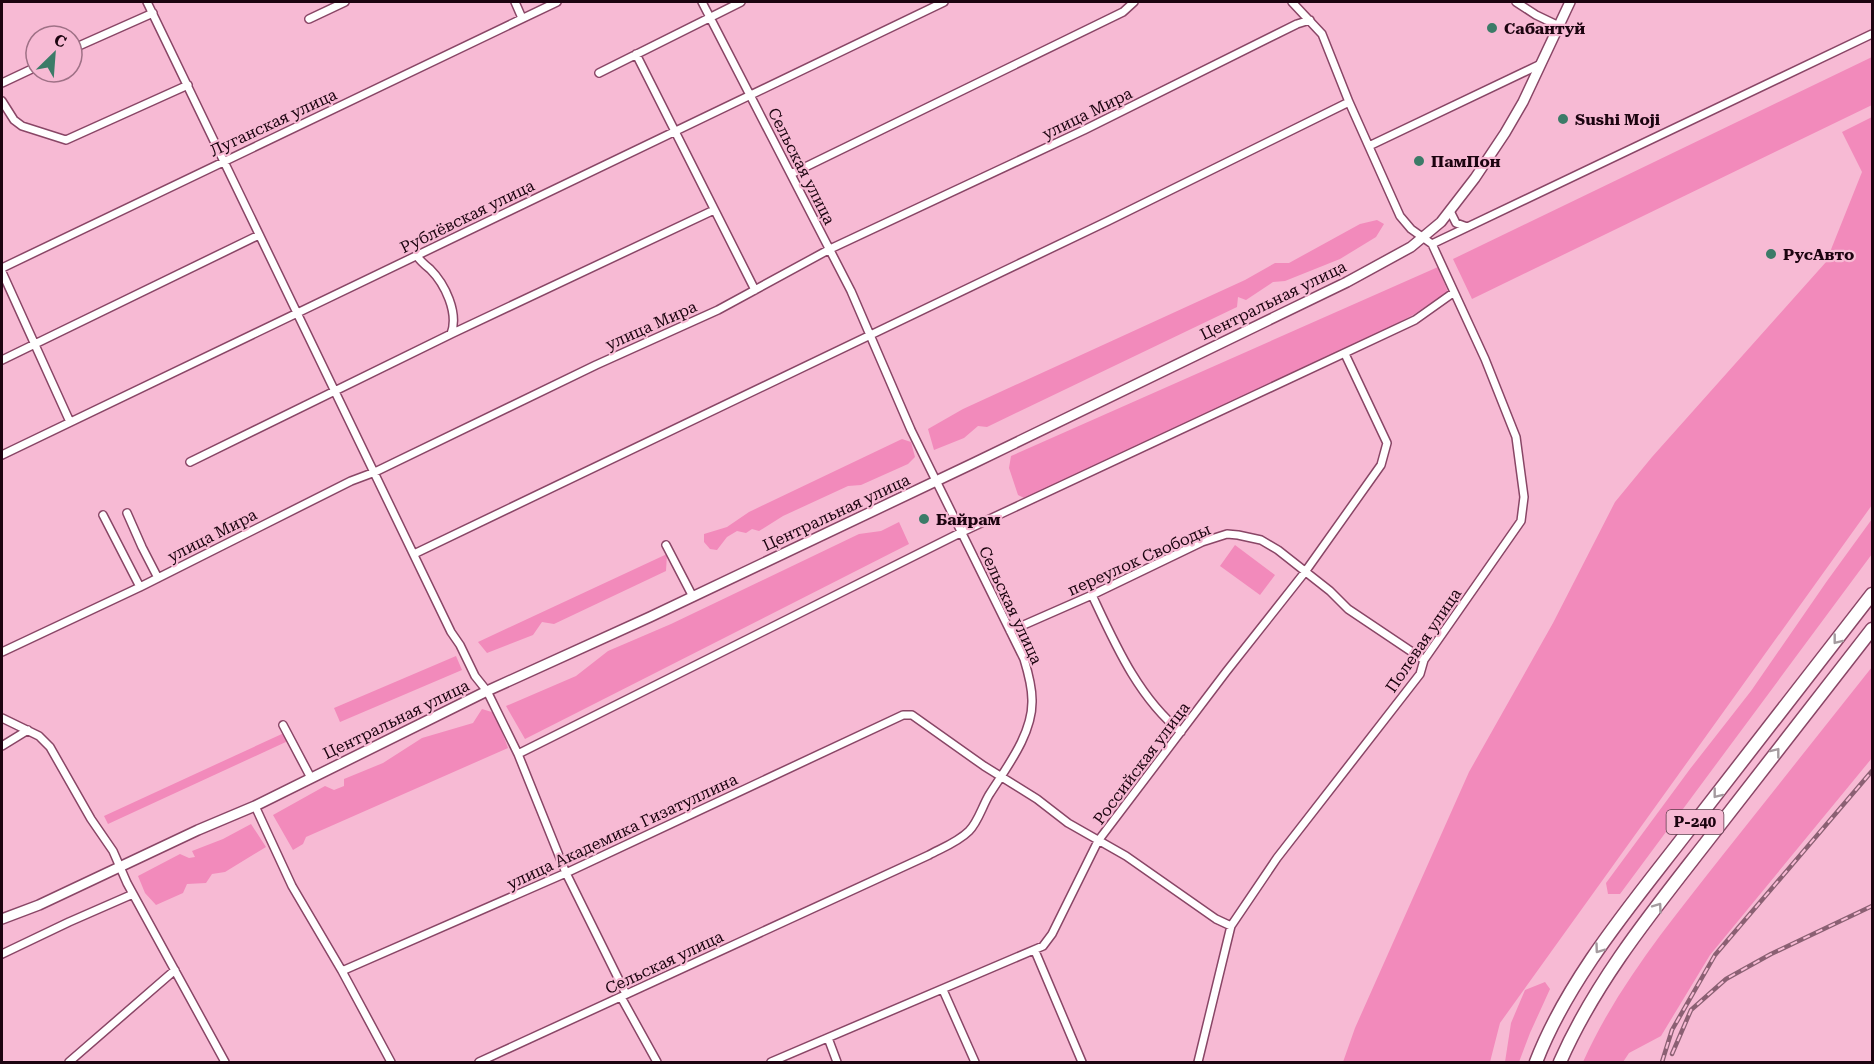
<svg xmlns="http://www.w3.org/2000/svg" width="1874" height="1064" font-family="'Roboto Serif',serif">
<style>
.green{fill:#f28abb}
.lines{fill:none;stroke-linecap:round;stroke-linejoin:round}
.street-casing{stroke:#894666;stroke-width:10}
.secondary-casing{stroke:#894666;stroke-width:12}
.highway-casing{stroke:#894666;stroke-width:15}
.street{stroke:#fff;stroke-width:7}
.secondary{stroke:#fff;stroke-width:9}
.highway{stroke:#fff;stroke-width:12}
.rail-casing{stroke:#8b6073;stroke-width:4.5}
.rail{stroke:#f7bad4;stroke-width:2;stroke-dasharray:7;stroke-linecap:butt}
.oneway{stroke:#a49b9f}
.poi-dot{fill:#3c7b68;stroke:#f7bad4;stroke-width:2}
.labels{text-anchor:middle;stroke-width:4.5;stroke-linejoin:round;paint-order:stroke}
.shield{fill:#f7bad4;stroke:#5e3b4b;stroke-width:1.5}
.shield-label{font-size:15px;font-weight:bold;fill:#1c0410}
.poi-label{font-size:16px;font-weight:bold;fill:#1c0410;stroke:#f7bad4;text-anchor:start}
.street-label{font-size:16px;fill:#1c0410;stroke:#f7bad4}
</style>
<rect width="100%" height="100%" fill="#f7bad4"/>
<path class="green" d="M1872,57V105L1472,299L1453,259Z
M1872,117V505L1500,1023L1490,1062H1343L1355,1028L1469,772L1553,623L1615,502L1652,457L1826,262L1862,172L1842,132Z
M1377,220L1384,224L1376,237L1340,259L1285,281L1273,282L1246,300L1238,297L1237,307L987,427L978,426L964,438L934,450L928,429L963,409L1245,280L1275,263H1289L1360,224Z
M1438,267L1448,292L1413,315L1338,354L1024,498L1018,495L1009,468L1011,456Z
M902,439L911,442L915,457L908,464L861,485L848,486L783,516L759,531L752,529L746,533L737,531L727,537L717,550L710,549L704,542V534L727,527L749,512Z
M1872,519V554L1620,894H1608L1606,883L1690,769L1751,691L1827,581Z
M899,522L909,544L525,739L506,706L576,676L608,651L671,624L859,534L881,531Z
M1235,545L1275,575L1260,595L1220,566Z
M667,554L666,571L554,624L542,622L533,635L487,653L478,642Z
M456,656L462,670L340,722L334,708Z
M1872,667V758L1710,955L1661,1036L1629,1053L1623,1062H1583C1617,986 1671,921 1722,856C1772,793 1822,730 1872,667Z
M482,709L495,713L508,748L306,837L303,844L293,850L273,815L325,786L334,790L344,786V779L383,763L422,738L473,723Z
M284,733L288,741L108,824L104,816Z
M251,824L266,847L225,872L212,874L206,883L187,884L183,893L156,905L145,893L138,876L180,854L189,858L195,857L192,851L223,839Z
M1545,982L1550,989L1530,1033L1519,1062H1505L1511,1023L1525,990Z"/>
<g class="lines">
<defs>
<path id="street" d="M147,2L451,632L460,645L475,676L487,691L518,754L566,873L626,994
M515,2L522,18
M1292,2L1322,34L1349,102L1400,216L1411,229L1432,244L1872,34
M1516,2L1536,15L1559,26
M309,19L345,2
M72,49L153,13
M636,54L755,290
M599,73L741,2
M2,83L36,67
M2,101L14,120L22,126L66,140L188,85
M1369,146L1541,64
M791,174L1123,12L1134,2
M1450,211L1456,223L1467,227
M2,268L557,2
M2,272L70,422
M451,334L714,210
M2,360L259,235
M2,455L944,2
M190,462L451,334C459,313 445,284 430,269C425,265 421,262 417,256
M127,513L142,547L158,578
M103,515L140,587
M666,545L693,597
M414,554L1108,221L1349,102
M1092,595C1115,644 1138,697 1181,732
M1010,631L1092,595L1202,542L1227,534L1238,535L1261,540L1278,550L1330,591L1348,609L1424,660
M2,652L140,587L351,481L375,472L596,365L718,310L830,249L1084,130L1297,24L1310,20
M2,718L39,736L50,747L91,819L113,851L127,883L225,1062
M283,725L311,778
M2,746L28,730
M518,754L962,532L1415,320L1453,293
M255,806L292,886L342,971L391,1062
M1035,951L1082,1062
M2,954L69,922L133,894
M342,971L566,873L903,715H912L984,766L1037,799L1068,823L1126,856L1216,919L1231,926
M943,990L975,1062
M621,997L657,1062
M828,1038L837,1062
M69,1062L175,970
M479,1062L929,855C942,848 958,842 969,831C978,822 982,807 989,795C1006,768 1033,734 1032,700C1032,686 1028,672 1024,659L911,430L851,291L702,2
M771,1062L1043,946L1052,934L1098,841L1226,672L1305,572L1381,465L1387,443L1345,354
M1198,1062L1231,926L1277,858L1420,674L1424,660L1521,521L1524,497L1516,437L1485,359L1432,244"/>
<path id="secondary" d="M2,919L39,905L198,830L255,806L487,691L650,617L974,463L1347,282L1411,247L1441,222L1475,178L1505,133L1523,102L1570,2"/>
<path id="highway" d="M1536,1062C1568,979 1631,905 1685,835C1748,754 1810,674 1872,594
M1560,1062C1595,982 1652,912 1705,844C1761,772 1817,700 1872,629"/>
</defs>
<use href="#street" class="street-casing"/>
<use href="#secondary" class="secondary-casing"/>
<use href="#highway" class="highway-casing"/>
<use href="#street" class="street"/>
<use href="#secondary" class="secondary"/>
<use href="#highway" class="highway"/>
<defs>
<path id="rail" d="M1672,1054L1691,1010L1726,979L1771,954L1872,906
M1662,1062L1672,1030L1715,955L1872,771"/>
</defs>
<use href="#rail" class="rail-casing"/>
<use href="#rail" class="rail"/>
</g>
<defs><path id="oneway-chevron" d="M-2-3.5L2.5 0L-2 3.5" fill="none" stroke-width="1.6" stroke-linecap="round" stroke-linejoin="round" transform="scale(1.5)"/></defs>
<g class="oneway">
<use href="#oneway-chevron" transform="translate(1837 640) rotate(128)"/>
<use href="#oneway-chevron" transform="translate(1776 752) rotate(-52)"/>
<use href="#oneway-chevron" transform="translate(1717 794) rotate(128)"/>
<use href="#oneway-chevron" transform="translate(1658 907) rotate(-54)"/>
<use href="#oneway-chevron" transform="translate(1599 949) rotate(126)"/>
</g>
<g class="poi-dot">
<circle cx="1492" cy="28" r="6"/>
<circle cx="1563" cy="119" r="6"/>
<circle cx="1419" cy="161" r="6"/>
<circle cx="1771" cy="254" r="6"/>
<circle cx="924" cy="519" r="6"/>
</g>
<g class="labels">
<rect class="shield" x="1666.5" y="810" width="57" height="24" rx="4.5"/>
<g class="shield-label">
<text x="1695" y="827">Р-240</text>
</g>
<g class="poi-label">
<text x="1504" y="34">Сабантуй</text>
<text x="1575" y="125">Sushi Moji</text>
<text x="1431" y="167">ПамПон</text>
<text x="1783" y="260">РусАвто</text>
<text x="936" y="525">Байрам</text>
</g>
<g class="street-label">
<text transform="translate(1087 113) rotate(-26)" y="6">улица Мира</text>
<text transform="translate(273 122) rotate(-25)" y="6">Луганская улица</text>
<text transform="translate(802 166) rotate(63)" y="6">Сельская улица</text>
<text transform="translate(467 216) rotate(-26)" y="6">Рублёвская улица</text>
<text transform="translate(1273 300) rotate(-26)" y="6">Центральная улица</text>
<text transform="translate(651 325) rotate(-24)" y="6">улица Мира</text>
<text transform="translate(836 512) rotate(-25)" y="6">Центральная улица</text>
<text transform="translate(212 535) rotate(-27)" y="6">улица Мира</text>
<text transform="translate(1139 559) rotate(-24)" y="6">переулок Свободы</text>
<text transform="translate(1011 605) rotate(65)" y="6">Сельская улица</text>
<text transform="translate(1423 640) rotate(-56)" y="6">Полевая улица</text>
<text transform="translate(396 719) rotate(-26)" y="6">Центральная улица</text>
<text transform="translate(1141 763) rotate(-53)" y="6">Российская улица</text>
<text transform="translate(622 831) rotate(-25)" y="6">улица Академика Гизатуллина</text>
<text transform="translate(664 962) rotate(-25)" y="6">Сельская улица</text>
</g>
</g>
<rect width="1874" height="1064" fill="none" stroke="#1c0410" stroke-width="6"/>
<g transform="translate(54 54) rotate(25)"><circle r="28" fill="#f7bad4" stroke="#9f7186" stroke-width="1.5"/>
<path d="M0-4.5L10 22L0 15L-10 22Z" fill="#3c7b68"/>
<text y="-9" font-size="16" font-weight="bold" text-anchor="middle" fill="#1c0410">С</text>
</g>
</svg>
